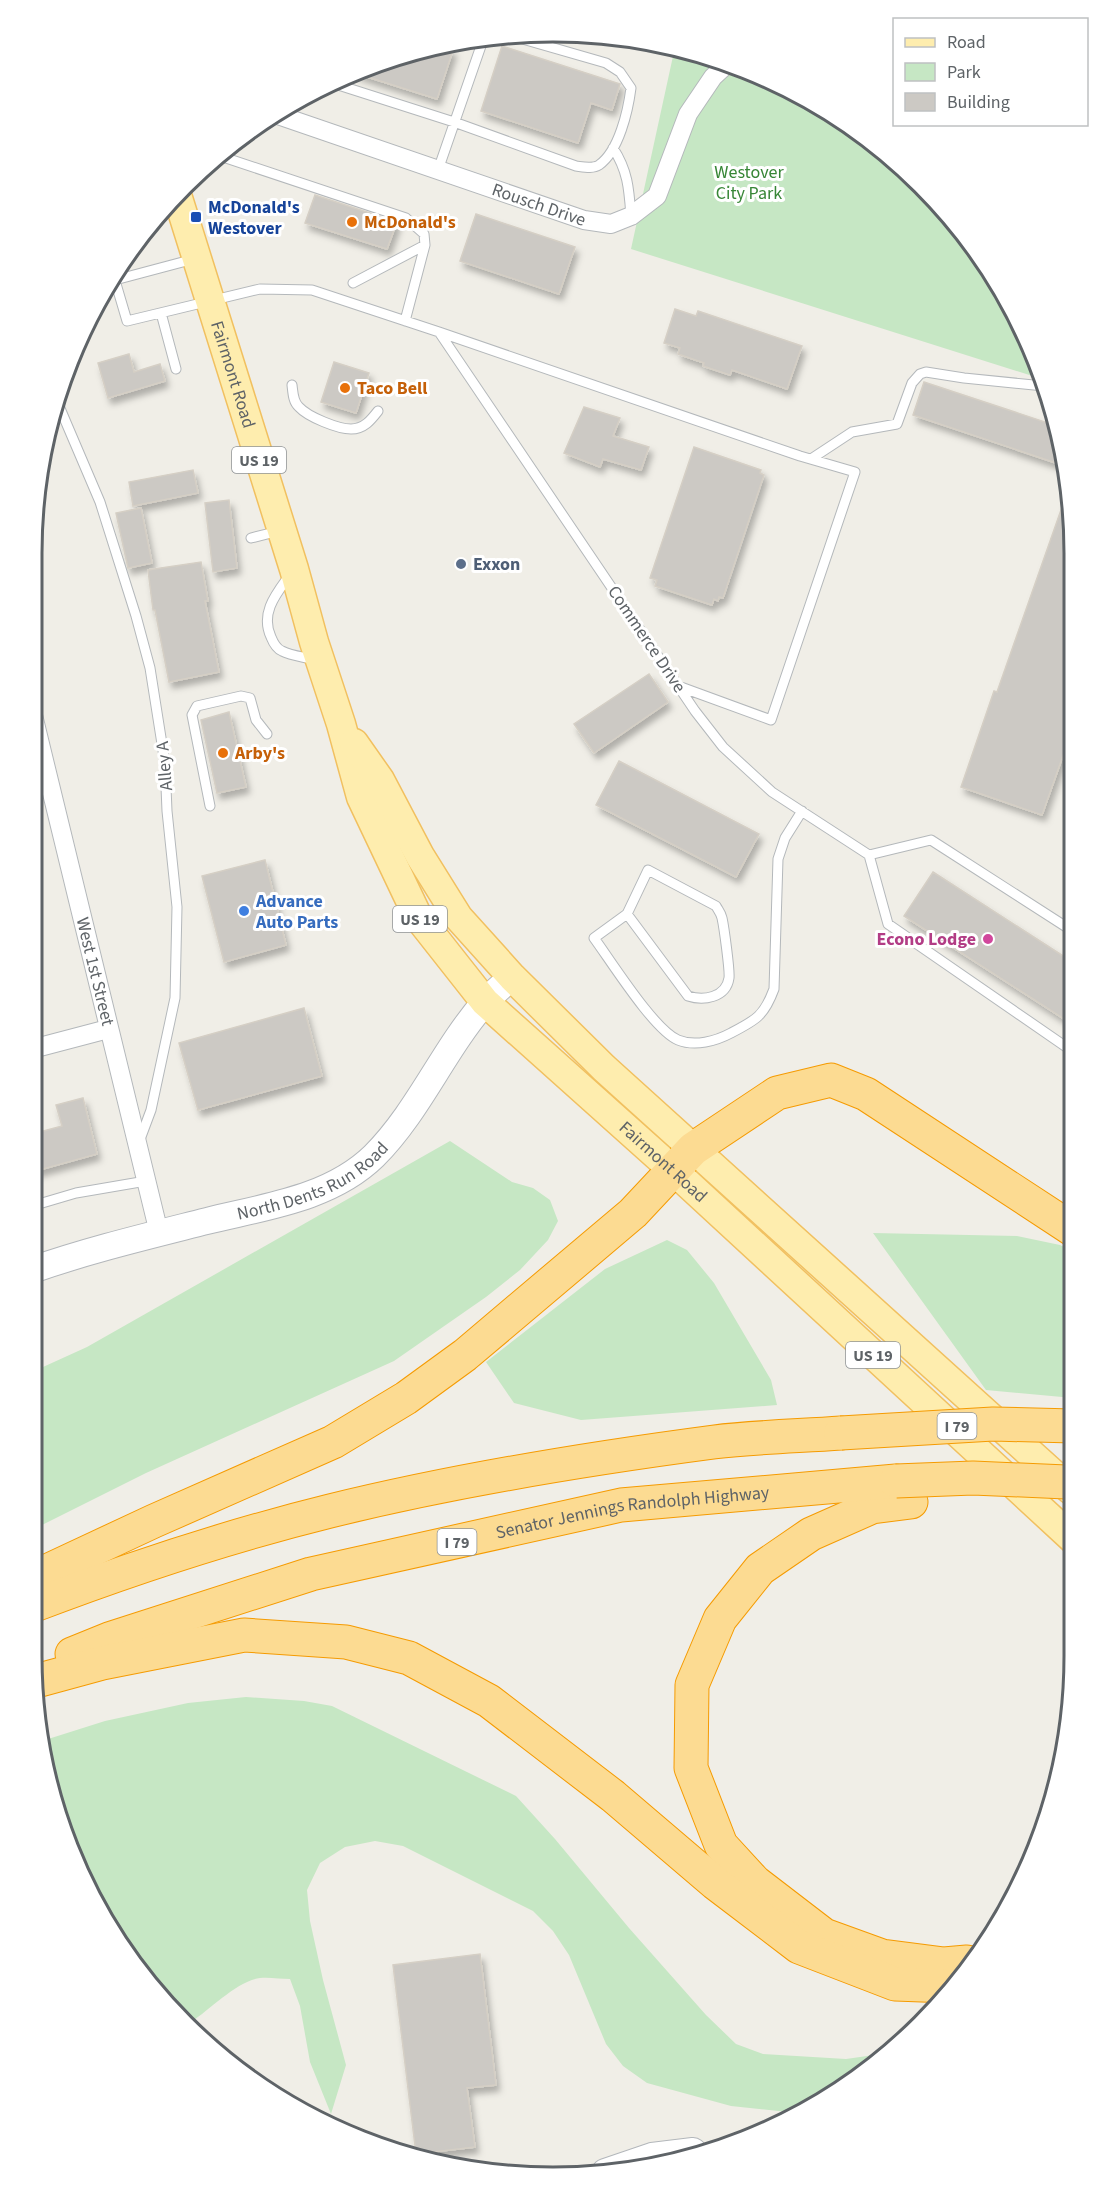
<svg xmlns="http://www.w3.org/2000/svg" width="1106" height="2209" font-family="'Source Sans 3',sans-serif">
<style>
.green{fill:#c6e7c4}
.building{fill:#ccc9c4;stroke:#d5cfc5;stroke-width:1.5;filter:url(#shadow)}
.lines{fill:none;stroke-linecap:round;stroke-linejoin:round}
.lane-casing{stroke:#b4b8bb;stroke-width:11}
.street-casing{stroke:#b4b8bb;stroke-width:20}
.secondary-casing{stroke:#b3b7bb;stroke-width:28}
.primary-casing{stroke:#f1c060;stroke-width:31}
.highway-casing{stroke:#f59b02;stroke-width:35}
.lane{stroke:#fff;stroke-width:9}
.street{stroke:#fff;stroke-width:18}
.secondary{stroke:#fff;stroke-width:26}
.primary{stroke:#feedae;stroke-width:28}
.highway{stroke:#fcdb92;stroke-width:33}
.highway-bridge-casing{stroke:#f59b02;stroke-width:35;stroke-linecap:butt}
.highway-bridge{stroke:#fcdb92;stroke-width:33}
.transit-dot{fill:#1a4fb4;stroke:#fff;stroke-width:2}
.food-dot{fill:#e8710a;stroke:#fff;stroke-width:2}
.service-dot{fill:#5c6f8a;stroke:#fff;stroke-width:2}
.shop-dot{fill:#3f7fe0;stroke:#fff;stroke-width:2}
.hotel-dot{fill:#d1479c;stroke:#fff;stroke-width:2}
.labels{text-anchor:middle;stroke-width:6;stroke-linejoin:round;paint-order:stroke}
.shield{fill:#fff;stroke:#8e9295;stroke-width:1.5}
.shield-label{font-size:16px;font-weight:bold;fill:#5e6367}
.park-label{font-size:18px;fill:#378636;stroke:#fff}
.street-label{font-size:18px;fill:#5e6367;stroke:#fff}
.transit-label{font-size:18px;font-weight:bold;fill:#164399;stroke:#fff;text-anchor:start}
.food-label{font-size:18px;font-weight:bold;fill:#c56008;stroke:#fff;text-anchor:start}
.service-label{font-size:18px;font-weight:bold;fill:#4e5e75;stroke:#fff;text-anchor:start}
.shop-label{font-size:18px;font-weight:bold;fill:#366cbe;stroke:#fff;text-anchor:start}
.hotel-label{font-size:18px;font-weight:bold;fill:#b23c85;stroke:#fff;text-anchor:end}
.rim{fill:none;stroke:#5e6367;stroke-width:3}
</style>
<defs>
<filter id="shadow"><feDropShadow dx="3.5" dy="6" stdDeviation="3" flood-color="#0004"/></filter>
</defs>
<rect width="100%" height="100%" fill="#f0eee7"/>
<path class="green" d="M675,47L688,49L783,85L871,139L967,236L1035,354L1042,379L631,249Z
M450,1141L512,1182L533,1188L550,1200L558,1221L548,1240L520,1270L486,1297L394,1361L146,1473L32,1530V1372L87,1347Z
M873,1233L1017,1236L1060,1245L1072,1251L1073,1398L986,1390Z
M667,1240L687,1250L714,1283L771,1380L777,1405L581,1420L514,1403L486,1362L605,1269Z
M246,1697L304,1701L332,1706L516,1796L555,1839L629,1928L706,2015L736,2044L763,2054L846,2059L881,2054L798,2113L731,2106L647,2083L623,2066L606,2044L569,1955L553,1931L533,1911L403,1846L375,1841L345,1847L320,1863L307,1890L310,1921L323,1980L346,2065L331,2114L310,2062L300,2006L290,1979C281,1979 269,1977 260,1978C237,1981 211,2009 191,2022L139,1974L59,1824L45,1740L105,1721L188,1703Z"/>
<path class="building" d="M441,46L453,50L437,99L355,73L385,59Z
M502,46L620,84L612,110L591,103L578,143L481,111Z
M315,195L397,222L387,249L305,223Z
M476,214L575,247L559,294L460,261Z
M675,309L696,316L698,311L802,346L787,389L732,370L730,375L703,366L704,363L678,354L680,348L664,343Z
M129,354L134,372L160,364L165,381L108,398L98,363Z
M334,362L369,373L356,413L321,402Z
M924,382L1054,425L1065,466L913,415Z
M584,407L620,418L613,436L649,447L641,470L603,459L600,467L564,453Z
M694,447L761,470L760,473L764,475L723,598L719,597L718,601L714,599L712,605L655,586L657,580L650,578Z
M193,470L198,493L133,506L129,482Z
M1068,490H1070L1071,733L1042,815L961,787L994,691L997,692Z
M229,500L237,568L213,572L205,503Z
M141,508L152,563L128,568L116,513Z
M201,562L208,601H205L219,672L169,682L155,610H153L148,570Z
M649,674L668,702L594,753L574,724Z
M229,712L246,787L217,793L201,720Z
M619,761L759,834L736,877L596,805Z
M265,860L286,945L224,962L202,876Z
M933,872L1071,961L1072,1024L904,916Z
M304,1008L322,1076L198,1110L179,1043Z
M83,1098L97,1154L32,1172V1134L62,1126L56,1105Z
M480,1954L496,2085L467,2088L475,2147L416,2154L393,1965Z"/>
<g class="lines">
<defs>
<path id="lane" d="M469,40L482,43
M332,83L454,122L576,166C584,167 593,169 599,165C619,151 628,111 631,88L620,72L606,63L509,35
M613,148C628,171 629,189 631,216
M217,155L406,218L424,234L425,245L405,321
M438,170L482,43L500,35
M114,277L127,321L260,289L312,290L439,332L695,711L723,747L772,792L869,855L888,924L1072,1051
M115,280L194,259
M353,283L425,245
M161,313L176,369
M439,332L800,456L855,472L771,720L678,686
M292,385C293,393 293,402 299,407C308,417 338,429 351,429C364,429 371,420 378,411
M56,399L100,502L136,616L150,668L165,763L167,811L177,907L175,998L151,1110L139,1142
M811,459L852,432L897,424L912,383L920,374L926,372L964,378L1044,386
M251,538L279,531
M289,576C276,594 260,613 271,637C273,642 277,649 282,651C292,656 305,657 315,660
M210,806L192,715L197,706L241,696L250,698L256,720L267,734
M869,855L931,840L1071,930
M627,914L648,870L716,906C718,910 721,913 722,918C724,927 730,971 729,978C726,998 703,1001 688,996L627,914L594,938C611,961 654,1030 678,1040C695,1047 716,1041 731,1033C756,1020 764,1016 774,989L778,859L785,838L802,811
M32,1206L76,1193L146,1181"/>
<g id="street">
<path id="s1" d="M275,114L584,220L611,224L631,216L657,196L688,114L713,77L727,64"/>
<path id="s2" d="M32,711L159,1233"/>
<path d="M32,1049L108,1029"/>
</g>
<g id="secondary">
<path id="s3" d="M32,1270C89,1250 148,1236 207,1221C263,1207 330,1199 374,1156C419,1111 443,1050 485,1002C493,993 503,985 512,977"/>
<path d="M605,2172L652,2156L693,2151"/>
</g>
<g id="primary">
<path id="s4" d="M177,195L294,569L314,642L341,724L361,797L418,917L485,1002L674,1171L1073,1539"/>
<path d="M354,743L380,780L420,856L458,917L512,977L604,1068L1071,1490"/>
</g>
<g id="highway">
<path d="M911,1502L872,1507L811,1534L760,1569L720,1619L692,1685L691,1768L721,1845L755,1882L824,1935L882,1956L944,1964L967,1962"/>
<path d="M32,1578L154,1521L333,1442L406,1398L465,1355L633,1213L693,1149L777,1093L831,1080L866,1094L1072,1229"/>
<path d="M32,1606C129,1569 229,1536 330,1511C456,1480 585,1459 714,1442C756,1437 799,1436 841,1433"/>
<path id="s5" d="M72,1654L109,1639L311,1574L621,1505L896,1481"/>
<path d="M36,1681L102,1663L244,1635L346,1642L409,1658L489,1701L613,1796L715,1883L799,1947L895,1984L949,1986"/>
</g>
</defs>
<use href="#lane" class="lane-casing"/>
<use href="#street" class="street-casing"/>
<use href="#secondary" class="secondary-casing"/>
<use href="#primary" class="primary-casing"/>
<use href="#highway" class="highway-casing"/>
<use href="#lane" class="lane"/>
<use href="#street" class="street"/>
<use href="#secondary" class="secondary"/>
<use href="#primary" class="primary"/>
<use href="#highway" class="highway"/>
<defs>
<path id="highway-bridge" d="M841,1433L993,1424L1073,1426
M896,1481L973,1478L1066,1482"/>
</defs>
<use href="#highway-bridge" class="highway-bridge-casing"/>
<use href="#highway-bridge" class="highway-bridge"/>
</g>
<rect class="transit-dot" x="190" y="211" width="12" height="12" rx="3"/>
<g class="food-dot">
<circle cx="352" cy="222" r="6"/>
<circle cx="345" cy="388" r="6"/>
<circle cx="223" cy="753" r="6"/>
</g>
<circle class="service-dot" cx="461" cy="564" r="6"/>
<circle class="shop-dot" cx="244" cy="911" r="6"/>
<circle class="hotel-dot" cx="988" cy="939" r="6"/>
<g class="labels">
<g class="shield">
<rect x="232" y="447" width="54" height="26" rx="4.5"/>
<rect x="393" y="906" width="54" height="26" rx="4.5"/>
<rect x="846" y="1342" width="54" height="26" rx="4.5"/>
<rect x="937.5" y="1413" width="39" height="26" rx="4.5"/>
<rect x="437.5" y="1529" width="39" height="26" rx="4.5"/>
</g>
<g class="shield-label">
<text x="259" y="466">US 19</text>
<text x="420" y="925">US 19</text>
<text x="873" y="1361">US 19</text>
<text x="957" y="1432">I 79</text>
<text x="457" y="1548">I 79</text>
</g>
<g class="park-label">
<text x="749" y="178">Westover<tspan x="749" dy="21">City Park</tspan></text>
</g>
<g class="street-label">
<text dy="6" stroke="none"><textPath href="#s1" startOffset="279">Rousch Drive</textPath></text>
<text dy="6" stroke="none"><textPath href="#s4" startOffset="188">Fairmont Road</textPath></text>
<text transform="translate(647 639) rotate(56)" y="6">Commerce Drive</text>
<text transform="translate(164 766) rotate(-95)" y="6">Alley A</text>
<text dy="6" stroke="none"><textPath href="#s2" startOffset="268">West 1st Street</textPath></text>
<text dy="6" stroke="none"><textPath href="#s4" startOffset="1110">Fairmont Road</textPath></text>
<text dy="6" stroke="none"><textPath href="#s3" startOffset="296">North Dents Run Road</textPath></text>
<text dy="6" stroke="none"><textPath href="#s5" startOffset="580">Senator Jennings Randolph Highway</textPath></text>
</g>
<g class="transit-label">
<text x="208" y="213">McDonald's<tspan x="208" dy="21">Westover</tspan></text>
</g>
<g class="food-label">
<text x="364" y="228">McDonald's</text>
<text x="357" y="394">Taco Bell</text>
<text x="235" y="759">Arby's</text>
</g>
<g class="service-label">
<text x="473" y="570">Exxon</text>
</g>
<g class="shop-label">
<text x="256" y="907">Advance<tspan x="256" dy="21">Auto Parts</tspan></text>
</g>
<g class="hotel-label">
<text x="976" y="945">Econo Lodge</text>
</g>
</g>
<path d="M0 0H1106V2209H0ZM553 42H553A511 511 0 0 1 1064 553V1656A511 511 0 0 1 553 2167H553A511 511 0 0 1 42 1656V553A511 511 0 0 1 553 42Z" fill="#fff" fill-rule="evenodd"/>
<path class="rim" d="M553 42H553A511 511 0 0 1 1064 553V1656A511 511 0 0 1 553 2167H553A511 511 0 0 1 42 1656V553A511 511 0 0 1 553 42Z"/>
<rect x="893" y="18" width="195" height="108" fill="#ffffff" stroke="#bfc1c2" stroke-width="1.5"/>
<rect x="905" y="38" width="30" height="9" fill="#feedae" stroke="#bfc1c2" stroke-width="1.5"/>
<text x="947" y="48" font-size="18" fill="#5e6367">Road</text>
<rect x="905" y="63" width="30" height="18" fill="#c6e7c4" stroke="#bfc1c2" stroke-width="1.5"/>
<text x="947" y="78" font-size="18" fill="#5e6367">Park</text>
<rect x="905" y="93" width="30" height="18" fill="#ccc9c4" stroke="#bfc1c2" stroke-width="1.5"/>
<text x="947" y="108" font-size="18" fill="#5e6367">Building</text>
</svg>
